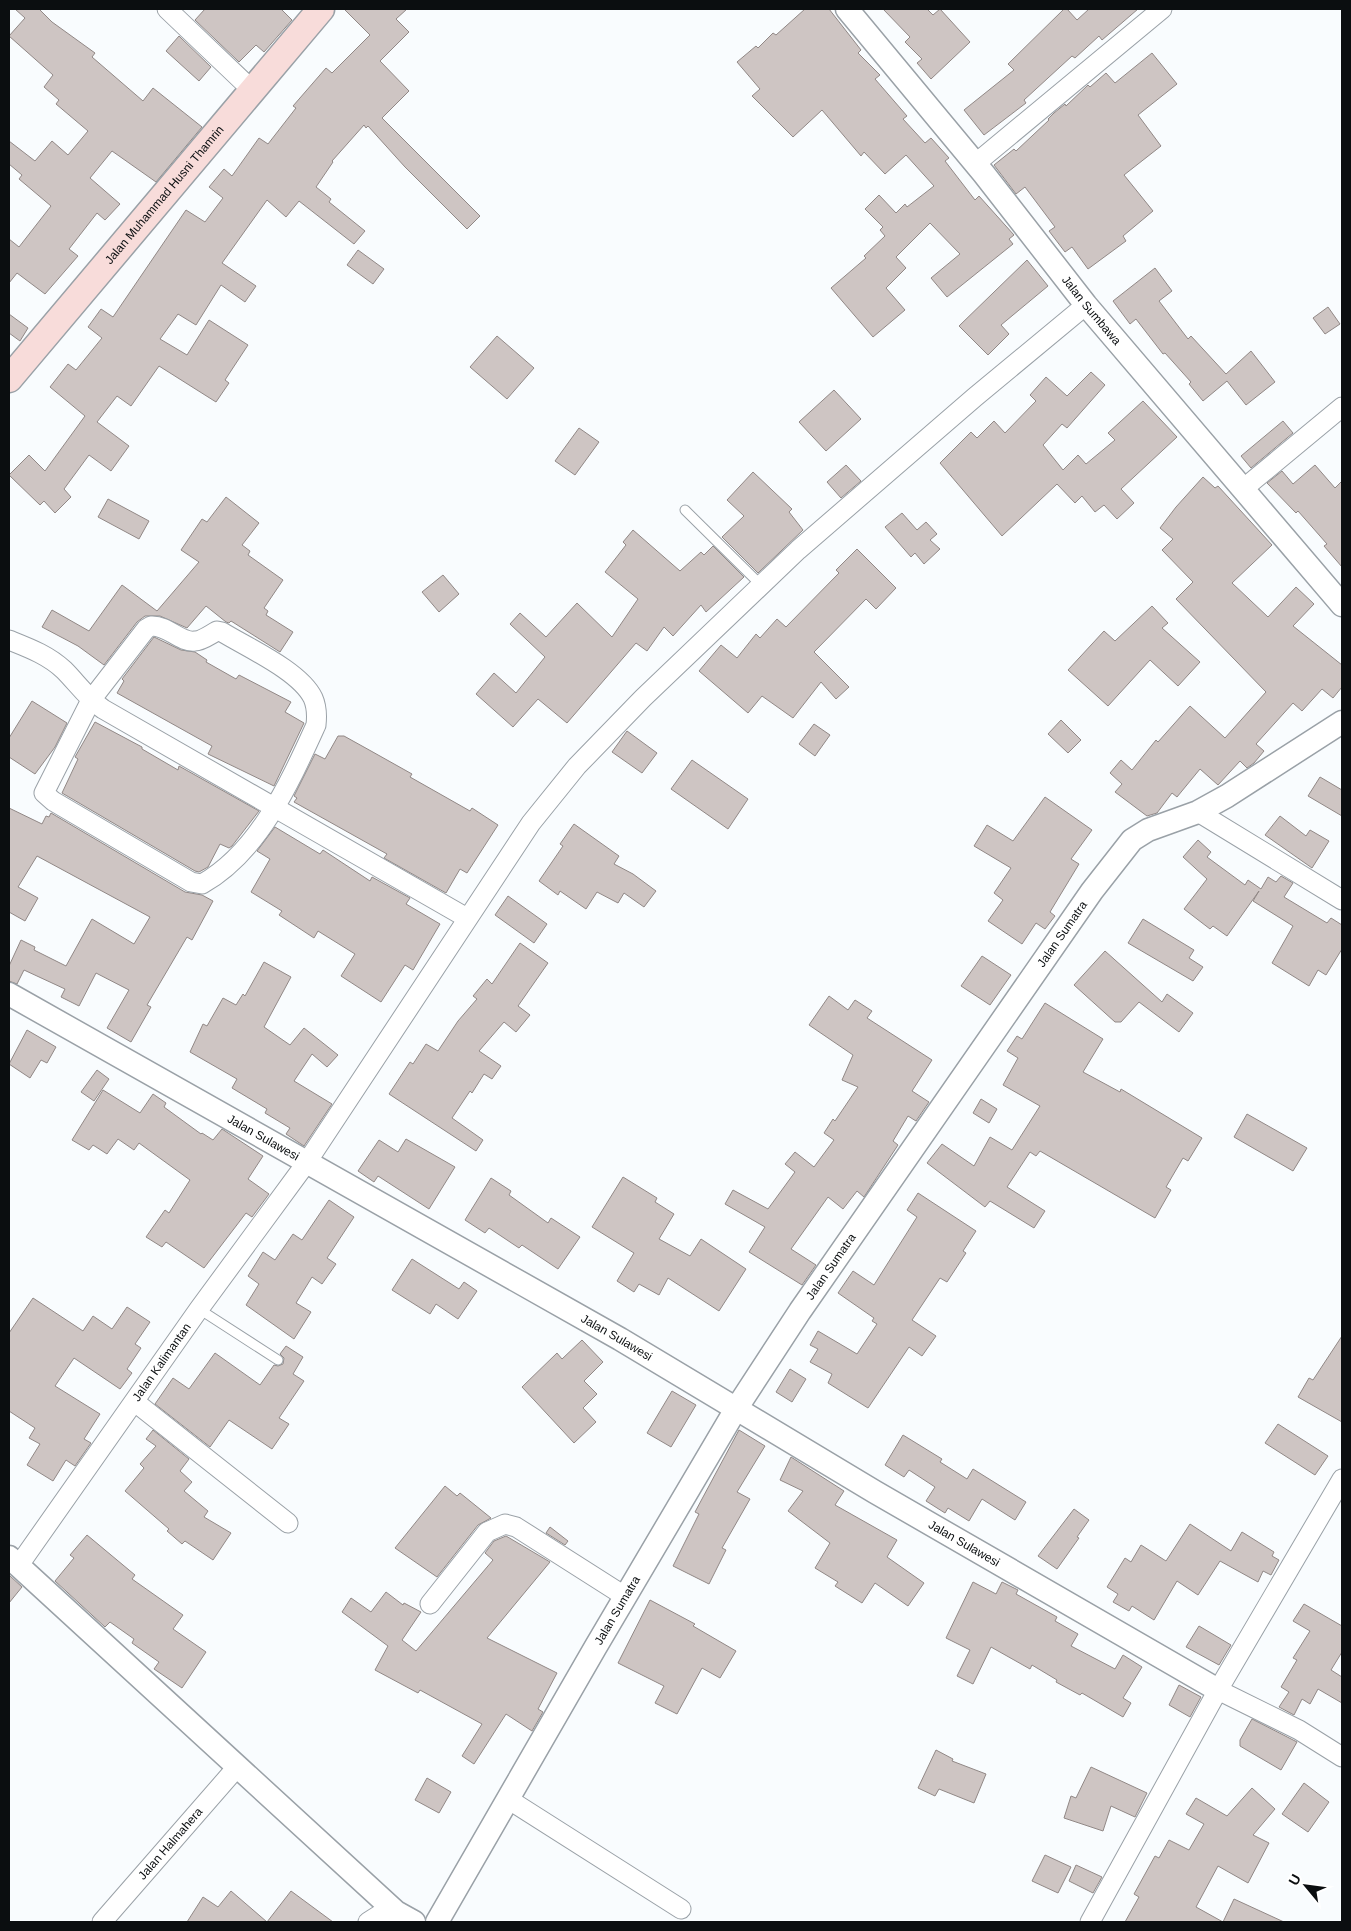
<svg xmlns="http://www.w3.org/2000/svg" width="1351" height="1931" font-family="Arial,sans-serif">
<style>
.building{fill:#cec5c3;stroke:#918886}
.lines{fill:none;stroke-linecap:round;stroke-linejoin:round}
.service-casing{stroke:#9aa1a7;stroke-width:11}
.minor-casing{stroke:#9aa1a7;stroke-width:21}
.tertiary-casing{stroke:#9aa1a7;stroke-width:25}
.secondary-casing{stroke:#9aa1a7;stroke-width:29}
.service{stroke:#fff;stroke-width:9}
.minor{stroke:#fff;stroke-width:19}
.tertiary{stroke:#fff;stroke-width:22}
.secondary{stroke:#f8dcda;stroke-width:26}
.labels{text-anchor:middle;stroke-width:4;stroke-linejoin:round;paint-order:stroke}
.street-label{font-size:12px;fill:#0b0e10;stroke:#fff}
</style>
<rect width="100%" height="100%" fill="#f9fcfe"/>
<path class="building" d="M15,9H39L52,22L95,53L92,57L143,101L153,88L202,127L156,182L112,151L90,178L120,204L105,220L97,213L69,249L78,256L45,294L17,273L9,283V239L19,247L51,206L19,179L22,175L9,164V141L35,161L52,141L68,155L88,131L56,104L59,100L44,87L53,75L9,36L25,18Z
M205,9H281L292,20L264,52L256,45L239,62L195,20Z
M344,9H407L396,19L409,32L380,61L409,91L382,118L480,216L467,229L405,167L368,126L366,128L364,125L332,161L333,162L316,187L331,199L329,202L365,231L354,244L299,201L286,217L267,200L222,263L256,286L245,302L221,285L196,325L178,314L160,339L187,355L209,320L248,345L225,380L229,383L216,402L159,366L131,406L117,396L97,422L129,446L111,471L89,455L64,489L71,497L55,513L44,501L40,505L9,475L29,455L45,471L85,416L50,387L68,364L76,370L102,338L88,327L101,309L113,317L186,210L205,222L223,198L209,187L224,169L232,176L259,138L268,144L296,108L293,106L326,68L332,73L370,35Z
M805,9H829L861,50L858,53L880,75L875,79L907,116L903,119L925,143L931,138L949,158L945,161L975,200L979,196L1014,235L1009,239L1013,244L947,297L931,278L960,254L930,223L896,257L906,268L886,288L905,310L873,337L831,288L866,258L864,256L885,236L880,230L883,227L865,209L879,195L896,213L905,204L907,207L934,186L906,155L885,174L864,152L861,156L822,110L793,137L752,96L760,89L737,62L756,46L758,48L773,33L776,35Z
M883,9H927L933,15L940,9L970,42L931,79L917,63L922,59L905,42L910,37Z
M1064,9H1067L1077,20L1089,9H1138L1102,40L1099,36L1075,58L1072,56L1024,100L1026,103L984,135L964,110L1014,70L1008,64Z
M179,36L211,67L199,81L166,51Z
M1152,53L1177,84L1138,115L1161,146L1124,175L1153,211L1123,236L1126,241L1088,269L1072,247L1065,252L1049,231L1055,227L1025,187L1016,194L994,165L1014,149L1016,151L1049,120L1048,119L1054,113L1065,104L1066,106L1088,85L1090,87L1106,73L1115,83Z
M358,250L384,269L373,284L347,265Z
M1027,260L1048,286L1001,325L1009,334L988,355L959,326Z
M1155,268L1172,291L1159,301L1188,339L1191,336L1226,374L1251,351L1275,382L1246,405L1227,381L1203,401L1189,384L1191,382L1165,353L1163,354L1136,319L1130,324L1113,301Z
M1328,307L1340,324L1325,334L1313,318Z
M9,314L28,328L20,341L9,333Z
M497,336L534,368L507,399L470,367Z
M1091,372L1105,385L1067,428L1062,424L1043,445L1063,470L1078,455L1086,464L1115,440L1108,433L1143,401L1177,437L1121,489L1134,503L1117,519L1104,505L1095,512L1082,496L1075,503L1057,484L1002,536L940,463L971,432L977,438L994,421L1005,433L1036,401L1030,395L1046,377L1067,396Z
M834,390L861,419L826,451L799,422Z
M1283,421L1293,433L1251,468L1241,456Z
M579,428L599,442L575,475L555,461Z
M846,465L861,481L841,498L827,482Z
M1315,465L1335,488L1342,481V567L1324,546L1327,544L1298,511L1296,513L1267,483L1282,471L1293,484Z
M753,472L792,509L789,512L803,530L758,573L722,537L744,516L727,500Z
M1203,477L1215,488L1218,486L1272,545L1232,583L1268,617L1296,587L1314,604L1293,626L1342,665V687L1333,698L1322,689L1302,711L1293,703L1256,744L1264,751L1254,763L1247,768L1240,761L1218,785L1200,769L1177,797L1172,793L1157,813L1147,816L1115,792L1122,784L1110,773L1121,760L1132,770L1156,740L1158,742L1190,706L1225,738L1266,692L1176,599L1193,582L1162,550L1173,539L1160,528L1176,507Z
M226,497L259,523L242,545L250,551L248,555L283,580L264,608L268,611L266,615L293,632L280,652L231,621L229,623L226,622L206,606L187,628L160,616H145L137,622L104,665L78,646L42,627L52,610L89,631L122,585L157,611L199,562L181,550L202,519L207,522Z
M108,499L149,521L139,539L98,517Z
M902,513L917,530L926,522L937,534L930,540L940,549L924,564L915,553L911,557L885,527Z
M633,530L680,571L701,552L704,555L713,546L744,577L706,612L701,605L673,636L664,627L647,651L636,643L567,723L538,699L513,727L476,694L494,673L516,693L545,657L510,624L520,613L546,637L577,603L612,637L638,599L605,572L626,545L623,542Z
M857,549L896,588L876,609L866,599L814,652L849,687L836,699L821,682L793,718L762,696L748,713L699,671L721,645L737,658L756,634L760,638L777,619L786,627L839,573L836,570Z
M443,575L459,594L439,612L422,592Z
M1152,606L1168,623L1162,628L1200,662L1178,686L1150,660L1108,706L1068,670L1104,631L1115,641Z
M154,637L181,650L195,652L207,660L206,662L236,679L239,675L291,702L285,712L304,723L274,786L208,754L212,746L117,693L124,681L122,679Z
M32,701L67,723L55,747L35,774L9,757V738Z
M1061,720L1081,740L1068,753L1048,734Z
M95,722L142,747V749L178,770L179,766L259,811L232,846L229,848L220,844L208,867L199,872L195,871L62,793L78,759L75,757Z
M814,724L830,735L815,756L799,744Z
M627,731L657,753L642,773L612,752Z
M338,736H344L371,751L412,774L410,777L470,811L472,808L498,825L467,873L460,869L446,893L384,858L387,854L294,802L297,798L294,796L315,754L325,759Z
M692,760L748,799L728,829L671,789Z
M1320,777L1342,790V816L1308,796Z
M1045,797L1092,830L1071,859L1079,864L1050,912L1055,916L1045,929L1036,923L1022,944L988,921L1003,900L994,893L1011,868L974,846L987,825L1013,841Z
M9,808L42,824L46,816L49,817L51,813L185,892L202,895L213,901L192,940L187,937L147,1005L151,1007L131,1042L107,1028L129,990L96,973L79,1006L61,997L65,989L24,970L17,984L9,981V966L21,940L35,947L34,950L66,966L92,919L134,944L150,917L37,856L18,887L38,898L25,921L9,912Z
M1280,816L1306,836L1310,830L1329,841L1312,868L1265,835Z
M574,824L619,856L614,864L633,874L656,891L644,907L624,893L618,903L597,892L586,909L560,891L558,895L539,881L563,846L560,844Z
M275,827L320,854L323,850L370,881L372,877L410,898L406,904L440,924L413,970L405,965L381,1002L341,976L355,954L318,931L314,938L279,915L282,911L251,892L270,859L257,851Z
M1198,840L1211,852L1207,857L1245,885L1248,880L1261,889L1268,877L1276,882L1281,876L1293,883L1284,897L1327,923L1331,918L1342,925V949L1326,975L1318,970L1309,986L1272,963L1293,926L1253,901L1259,891L1227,936L1213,926L1210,929L1184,909L1207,879L1183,857Z
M508,896L547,924L534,943L495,915Z
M1143,919L1194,950L1189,958L1203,967L1193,981L1128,943Z
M520,943L548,963L518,1006L530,1015L516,1032L504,1022L479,1051L501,1066L492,1079L484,1074L472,1093L470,1091L452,1118L483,1140L476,1151L389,1094L410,1062L413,1064L426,1044L438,1051L458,1021L477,999L473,996L487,979L492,984Z
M1105,951L1162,1002L1167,994L1193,1013L1179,1032L1139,1002L1121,1022H1115L1074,985Z
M982,956L1011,975L990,1005L961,986Z
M264,962L291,977L264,1027L290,1045L304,1028L338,1055L327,1067L312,1054L294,1081L332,1104L304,1146L286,1134L290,1128L265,1113L267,1109L232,1088L237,1079L190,1052L203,1024L207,1026L223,998L236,1005L243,994L245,996Z
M829,996L848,1010L855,1000L872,1011L867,1018L932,1060L912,1091L929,1102L916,1121L908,1116L893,1141L898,1145L864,1197L857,1191L843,1209L828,1197L791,1249L816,1265L802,1285L749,1252L765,1227L725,1204L733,1190L768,1209L795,1172L785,1164L795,1152L814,1167L834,1140L824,1133L833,1119L835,1121L858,1087L842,1080L853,1055L809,1025Z
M1045,1003L1103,1039L1083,1072L1120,1092L1121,1089L1202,1138L1188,1161L1183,1158L1166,1187L1171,1190L1155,1218L1040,1151L1036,1156L1030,1152L1007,1187L1045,1211L1034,1228L990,1201L985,1207L927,1163L942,1144L974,1166L990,1137L1012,1150L1040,1106L1003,1085L1018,1058L1007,1051L1017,1036L1022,1039Z
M27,1030L56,1047L47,1063L41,1060L30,1078L9,1064Z
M97,1070L109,1079L94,1101L81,1092Z
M103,1090L140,1113L153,1094L166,1103L164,1107L201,1134L202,1133L213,1140L222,1129L263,1156L248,1179L269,1194L252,1217L246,1213L204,1268L166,1242L162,1247L146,1237L165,1210L169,1213L190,1180L139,1143L134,1150L118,1139L107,1154L93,1145L89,1150L72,1140Z
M981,1099L997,1109L989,1123L973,1113Z
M1247,1114L1307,1148L1293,1171L1234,1137Z
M406,1139L455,1167L429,1209L378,1176L374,1182L358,1171L379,1140L398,1152Z
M623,1177L657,1198L655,1202L674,1214L659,1239L690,1256L701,1239L746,1269L719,1311L668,1278L659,1295L639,1284L634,1292L617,1281L634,1253L592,1227Z
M491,1178L511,1191L509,1195L548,1223L551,1218L580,1237L558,1269L522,1245L519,1248L489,1228L485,1233L465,1220Z
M918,1193L976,1231L963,1251L966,1253L947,1282L940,1278L912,1320L936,1336L922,1356L909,1347L868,1408L828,1383L832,1374L810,1362L818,1349L810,1345L818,1331L857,1354L877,1324L872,1321L874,1318L838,1293L853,1271L874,1285L917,1217L907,1210Z
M329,1200L354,1217L327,1258L336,1264L322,1284L312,1277L296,1303L311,1312L294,1339L246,1305L259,1284L248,1276L263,1252L275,1260L293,1234L302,1240Z
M412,1259L459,1289L464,1282L477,1291L458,1319L436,1304L430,1314L392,1290Z
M33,1298L83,1331L93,1316L112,1329L127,1307L150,1322L135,1344L141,1348L127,1369L132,1373L120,1389L74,1358L55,1386L100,1414L84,1439L91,1443L75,1466L66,1460L53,1481L27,1465L40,1444L29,1438L35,1428L9,1411V1333Z
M1342,1336V1422L1298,1397L1309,1378L1313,1380Z
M582,1340L603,1362L584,1381L597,1394L583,1408L596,1422L574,1443L522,1387L557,1353L562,1359Z
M286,1346L303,1357L293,1374L304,1381L279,1418L289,1424L272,1449L229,1420L210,1447L155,1404L173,1378L189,1389L215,1353L260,1385L274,1365L278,1366L283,1364L284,1358L280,1354Z
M790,1369L806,1379L792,1402L776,1392Z
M672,1391L696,1405L671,1447L647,1433Z
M1278,1424L1328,1456L1315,1475L1265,1443Z
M153,1430L189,1459L180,1471L192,1482L184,1491L208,1511L204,1517L231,1533L213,1560L185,1541L182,1544L167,1531L169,1529L125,1491L144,1468L140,1464L156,1446L146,1439Z
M739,1430L765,1446L737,1492L750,1499L722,1548L726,1550L709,1584L673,1566L699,1514L695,1512Z
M903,1435L942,1459L940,1462L967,1479L973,1469L1026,1502L1015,1520L982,1499L969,1521L948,1508L945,1513L926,1501L935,1487L909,1470L904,1477L885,1465Z
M791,1457L844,1491L835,1505L897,1540L887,1557L924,1583L908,1606L875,1583L862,1603L835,1586L838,1582L815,1568L830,1543L788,1511L803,1491L780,1480Z
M445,1486L457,1496L460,1493L491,1518L478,1525L437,1577L395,1548Z
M1074,1509L1089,1520L1077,1537L1079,1538L1057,1569L1038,1556Z
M1190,1524L1231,1551L1242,1532L1274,1552L1272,1556L1279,1560L1271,1575L1263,1571L1258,1582L1220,1561L1198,1595L1177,1581L1154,1620L1132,1606L1129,1611L1113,1602L1118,1594L1107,1587L1125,1558L1131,1562L1141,1545L1166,1561Z
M550,1527L568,1541L565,1545L546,1533Z
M87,1535L135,1575L132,1579L183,1615L173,1629L206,1652L182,1688L154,1669L159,1662L132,1643L134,1639L110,1622L105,1627L55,1581L74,1558L70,1555Z
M506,1536L550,1562L487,1638L557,1673L538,1709L543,1712L532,1731L506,1714L474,1764L462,1756L482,1724L420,1690L418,1693L375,1670L388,1646L342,1612L351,1598L371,1612L386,1592L403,1605L404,1603L421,1612L402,1640L416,1651L493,1560L485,1553L494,1541Z
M9,1575L22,1587L9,1603Z
M973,1582L996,1594L1002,1582L1018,1590L1016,1594L1057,1617L1055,1621L1078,1634L1071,1646L1115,1669L1123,1655L1142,1667L1123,1698L1131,1703L1123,1717L1082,1693L1080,1695L1056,1682L1057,1680L1032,1665L1030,1669L991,1647L973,1684L957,1676L970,1650L946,1638Z
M650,1600L695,1624L693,1626L736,1651L720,1678L702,1668L677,1714L655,1703L664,1686L618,1663Z
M1304,1604L1342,1626V1652L1331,1670L1342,1677V1703L1318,1689L1310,1704L1302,1699L1294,1715L1279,1707L1289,1692L1281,1687L1297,1660L1293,1658L1310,1631L1293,1621Z
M1199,1626L1231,1645L1219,1665L1186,1647Z
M1179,1685L1201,1697L1190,1717L1169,1705Z
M1252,1719L1297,1742L1281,1770L1240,1746V1740Z
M936,1750L953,1759L952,1761L986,1774L974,1803L939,1789L935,1796L918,1788Z
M1091,1767L1147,1793L1135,1817L1111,1806L1103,1831L1064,1818L1071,1796L1076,1798Z
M427,1778L451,1792L439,1813L415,1800Z
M1304,1783L1329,1802L1308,1832L1282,1814Z
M1252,1788L1275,1809L1253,1835L1269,1843L1248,1883L1218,1866L1196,1907L1223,1922L1234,1899L1284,1922H1125L1139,1897L1134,1894L1155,1856L1159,1858L1169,1840L1189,1850L1204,1824L1186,1814L1196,1798L1227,1816Z
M1045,1855L1071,1867L1058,1893L1032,1881Z
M1076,1865L1102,1877L1093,1893L1069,1881Z
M231,1891L267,1922H187L203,1897L218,1907Z
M291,1891L333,1922H267Z"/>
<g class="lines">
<defs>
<path id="service" d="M685,510L761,585
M199,1309L278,1360"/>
<g id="minor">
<path d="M167,9L252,90"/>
<path d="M975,164L1162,9"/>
<path d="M1243,489L1342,407"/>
<path d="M151,626C168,625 180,643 195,641C202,641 211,634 217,631L222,632C248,648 300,671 313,698C317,707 317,716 316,725C290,782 259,852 202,884L191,882L53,801L44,793L91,700L146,629Z"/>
<path d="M9,640C29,648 48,655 64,670C77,683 87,698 103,709L467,918"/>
<path d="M1198,812L1342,900"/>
<path d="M135,1402L288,1523"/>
<path id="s1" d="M19,1565L199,1309L307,1162L531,823L577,766L643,698L798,550L975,397L1086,305"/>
<path d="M430,1604L487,1532L505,1524L516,1527L626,1597"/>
<path d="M1218,1690L1299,1730L1342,1757"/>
<path d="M508,1799L681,1909"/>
<path id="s2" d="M102,1922L238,1766"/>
<path d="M368,1922L379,1915L396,1912"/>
<path d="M1090,1922L1218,1690L1342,1479"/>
</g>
<g id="tertiary">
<path id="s3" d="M847,9L984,174L1086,305L1342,605"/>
<path id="s4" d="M9,994L620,1339L875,1492L1218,1690"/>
<path d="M9,1557L396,1912L414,1922"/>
<path id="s5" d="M437,1922L595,1648L736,1409L800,1311L1092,891L1132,840L1148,830L1198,812L1227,796L1342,722"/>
</g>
<g id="secondary">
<path id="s6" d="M9,379L321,9"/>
</g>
</defs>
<use href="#service" class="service-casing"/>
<use href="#minor" class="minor-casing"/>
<use href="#tertiary" class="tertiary-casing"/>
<use href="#secondary" class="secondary-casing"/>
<use href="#service" class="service"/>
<use href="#minor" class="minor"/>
<use href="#tertiary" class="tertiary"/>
<use href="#secondary" class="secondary"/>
</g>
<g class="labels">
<g class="street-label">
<text dy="4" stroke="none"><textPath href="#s6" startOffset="241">Jalan Muhammad Husni Thamrin</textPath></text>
<text dy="4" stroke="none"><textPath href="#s3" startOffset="388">Jalan Sumbawa</textPath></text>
<text dy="4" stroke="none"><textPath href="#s5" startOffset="1170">Jalan Sumatra</textPath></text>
<text dy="4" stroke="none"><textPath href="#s4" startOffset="292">Jalan Sulawesi</textPath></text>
<text dy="4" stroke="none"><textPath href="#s5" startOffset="765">Jalan Sumatra</textPath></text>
<text dy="4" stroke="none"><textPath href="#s4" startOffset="698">Jalan Sulawesi</textPath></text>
<text dy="4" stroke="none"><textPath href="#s1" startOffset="248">Jalan Kalimantan</textPath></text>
<text dy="4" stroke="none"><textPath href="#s4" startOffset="1102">Jalan Sulawesi</textPath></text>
<text dy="4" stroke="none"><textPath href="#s5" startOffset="360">Jalan Sumatra</textPath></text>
<text dy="4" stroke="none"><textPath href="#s2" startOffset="104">Jalan Halmahera</textPath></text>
</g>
</g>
<rect width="1351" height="1931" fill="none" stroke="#0b0e10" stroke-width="20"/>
<g transform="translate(1306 1886) rotate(299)" stroke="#ffffff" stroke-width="4" paint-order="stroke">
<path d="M0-4L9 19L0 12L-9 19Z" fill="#0b0e10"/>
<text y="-8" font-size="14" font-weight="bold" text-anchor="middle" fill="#0b0e10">U</text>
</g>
</svg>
